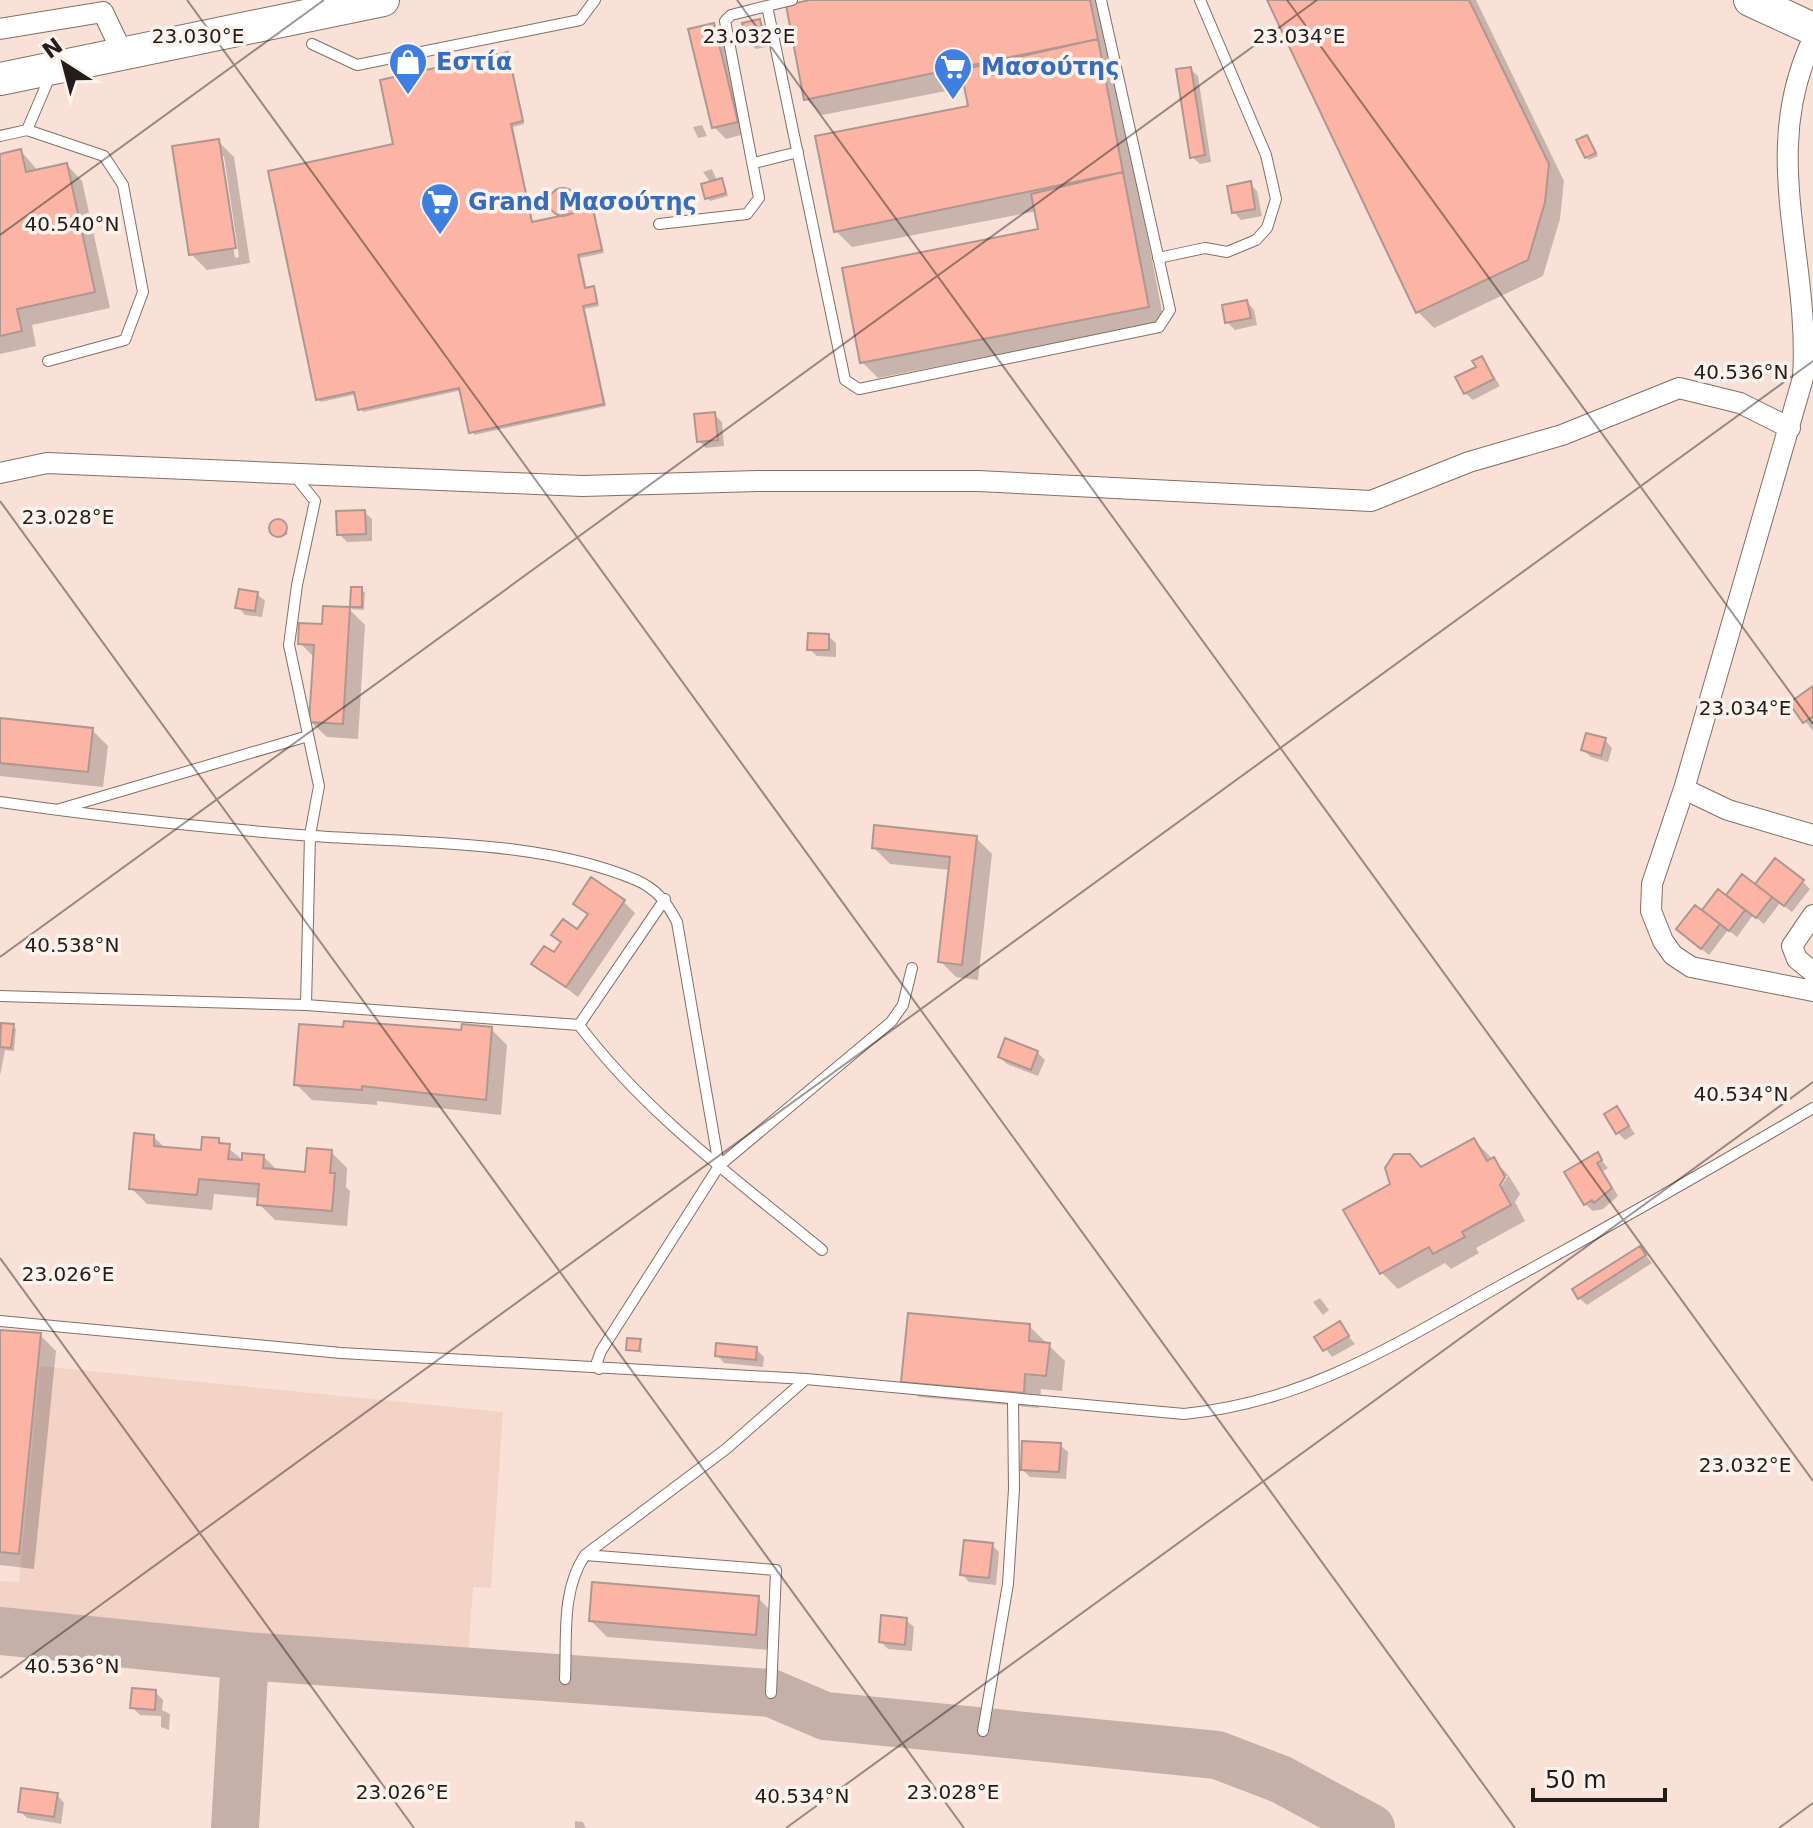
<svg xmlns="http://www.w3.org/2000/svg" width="1813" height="1828" font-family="'DejaVu Sans',sans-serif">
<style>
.built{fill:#f3d3c6}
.shadow{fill:#0003;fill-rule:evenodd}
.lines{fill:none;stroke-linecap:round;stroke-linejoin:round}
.taxiway{stroke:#c4b0a8;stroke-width:48}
.building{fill:#fcb5a5;stroke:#af9791;stroke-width:2}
.service-casing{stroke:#846e65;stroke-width:12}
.minor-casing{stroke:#846e65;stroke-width:22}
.primary-casing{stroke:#846e65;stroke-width:34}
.service{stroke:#fff;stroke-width:10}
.minor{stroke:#fff;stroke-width:20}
.primary{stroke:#fff;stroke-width:32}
.ticks{fill:none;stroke:#241c18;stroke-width:2;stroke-opacity:0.45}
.labels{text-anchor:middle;stroke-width:7;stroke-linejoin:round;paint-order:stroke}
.shop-label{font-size:24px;font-weight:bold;fill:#366cbe;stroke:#fcf2ee;text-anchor:start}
.ticks-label{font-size:20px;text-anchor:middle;fill:#241c18;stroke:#fcf2ee;stroke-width:7;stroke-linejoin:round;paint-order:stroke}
</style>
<rect width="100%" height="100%" fill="#fae1d7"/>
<path class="built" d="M40,1366L503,1412L491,1588L473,1587L466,1683L0,1639V1581L19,1582Z"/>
<path class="shadow" d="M821,0H1102L1164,322L878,378L862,362L1040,231L1037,211L852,247L836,231L971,107L967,87L822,115L806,99Z
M1269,0H1476L1564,181L1560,219L1543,276L1434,328L1418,312Z
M759,21L767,29L771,46L756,49L749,42Z
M713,25L725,37L748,133L726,139L714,127Z
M507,54L524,124L513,127L533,224L562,218L553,209L551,199L558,191H568L595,215L604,253L580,258L587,290L596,291L599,306L585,309L606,406L474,435L462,390L363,412L357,394L321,402L318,399L396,145Z
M1190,69L1198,76L1211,162L1200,164L1192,157Z
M702,125L707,136L698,138L693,127Z
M1587,137L1598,156L1589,160L1586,157Z
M218,141L234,157L250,263L207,270L191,254ZM220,156H224L239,257L235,258Z
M21,151L38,171L67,165L82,181L110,308L32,325L36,346L0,354V156Z
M712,169L717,181L724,184L728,196L710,201L707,198L711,183L703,172Z
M1250,184L1257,191L1262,216L1241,220L1234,212Z
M1247,302L1254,310L1257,325L1235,330L1227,322Z
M1482,358L1500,386L1473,400L1465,393Z
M714,414L722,422L724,446L706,448L699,441Z
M364,512L372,519V541L347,542L339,534Z
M280,522L288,534L280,538L272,526Z
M353,589L365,592L364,610L349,609L365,625L358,739L327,737L311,722L315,658L300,643L323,626L325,608L352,609Z
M257,594L265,601L262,617L245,615L238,607Z
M828,636L836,643V657L817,656L809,649Z
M1813,688V731L1791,703Z
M0,720L92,730L108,746L103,787L0,776Z
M1605,740L1612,748L1608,762L1591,757L1583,750Z
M976,838L992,854L978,980L956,977L940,961L950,870L890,864L874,848Z
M1742,877L1755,887L1802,881L1810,889L1792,912L1780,903L1764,924L1753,915L1737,937L1728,930L1709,955L1686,936L1719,892L1726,898Z
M624,902L635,913L578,997L534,964L554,955L562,944L554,935L578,931L589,916L575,903Z
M13,1026L16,1029L14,1051L5,1050L0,1076V1031Z
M491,1029L507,1045L501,1115L377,1101V1105L312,1100L296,1084L463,1032Z
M1037,1052L1045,1060L1038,1076L1007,1064L1000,1057Z
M1617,1108L1635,1134L1625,1140L1618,1133Z
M154,1137L166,1149L203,1152L218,1140L244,1161L264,1157L279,1172L306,1174L331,1152L347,1168L346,1187L350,1191L347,1226L275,1220L259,1204L260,1198L214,1194L212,1210L147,1204L131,1188Z
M1474,1140L1509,1176L1520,1194L1515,1202L1525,1221L1476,1248L1479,1253L1451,1269L1445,1263L1398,1289L1382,1273L1346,1210L1393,1185L1412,1158L1423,1168ZM1503,1176H1508L1496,1194Z
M1597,1155L1608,1168L1603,1171L1618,1196L1603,1209L1593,1211L1585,1204Z
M1640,1248L1652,1263L1587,1305L1579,1298Z
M1320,1298L1329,1310L1323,1315L1313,1302Z
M1339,1324L1355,1344L1332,1357L1317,1337Z
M1029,1326L1065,1361L1062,1391L1041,1389L1039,1408L919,1397L903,1381Z
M0,1332L40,1335L56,1351L34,1569L0,1565Z
M640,1341L642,1353L628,1349Z
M756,1349L764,1357L763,1367L724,1363L717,1355Z
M1060,1445L1068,1452L1066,1479L1030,1477L1023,1470Z
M992,1545L999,1552L996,1585L969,1582L962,1574Z
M758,1598L774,1614L771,1650L607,1637L591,1621Z
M906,1620L914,1627L912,1651L888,1649L881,1642Z
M155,1692L163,1700L162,1710L170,1714L169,1730L161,1727V1716L140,1715L132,1707Z
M57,1795L64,1803L61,1824L27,1818L20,1811Z
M575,1821L583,1822L586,1828H575Z"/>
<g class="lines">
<path class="taxiway" d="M0,1631L245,1656L771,1693L825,1716L1217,1755L1280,1779L1371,1828
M235,1828L245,1656L241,1662"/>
</g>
<path class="building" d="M810,0H1090L1098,39L804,100L786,5Z
M1267,0H1469L1549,164L1545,202L1528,260L1416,313Z
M760,19L764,38L747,43L742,23Z
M714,23L738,122L712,128L688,29Z
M1098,39L1123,172L834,232L815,136L968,106L961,70Z
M508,52L523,121L511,124L532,222L593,209L602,250L578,255L585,288L594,286L597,303L583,306L604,404L469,433L459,388L358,410L354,392L316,400L268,171L393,144L380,80Z
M1191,67L1205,155L1190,158L1176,69Z
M1587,135L1596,153L1585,158L1576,140Z
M219,139L236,248L189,255L172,146Z
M21,149L26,172L67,163L95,292L17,309L22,331L0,336V154Z
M1123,172L1149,307L860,363L842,268L1038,229L1031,194Z
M722,178L726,193L705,199L701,184Z
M1251,181L1255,209L1232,213L1227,186Z
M549 202a14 14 0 1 1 28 0a14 14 0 1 1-28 0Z
M1247,300L1251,318L1225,323L1222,305Z
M1482,356L1494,379L1464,394L1455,377L1476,367L1472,361Z
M715,412L718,440L697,442L694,414Z
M365,510L366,534L337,535L336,511Z
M269 528a9 9 0 1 1 18 0a9 9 0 1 1-18 0Z
M351,587H362V607H350Z
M239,589L258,592L255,611L235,608Z
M323,606L350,607L343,724L309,722L314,645L298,644L299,623L322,624Z
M808,633L829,634V650H807Z
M1813,686V716L1803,723L1789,703Z
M0,718L93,728L88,772L0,763Z
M1586,733L1606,738L1601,756L1581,750Z
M874,825L977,836L962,965L938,962L950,857L872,848Z
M1775,858L1804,880L1784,906L1755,884Z
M1742,874L1772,897L1756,918L1726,895Z
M591,877L625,900L566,987L531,964L544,946L554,952L561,942L551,935L563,919L577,929L588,914L573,904Z
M1718,889L1745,910L1729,931L1702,910Z
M1695,905L1720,924L1701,949L1676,929Z
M344,1021L461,1030L462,1024L492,1027L486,1100L362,1086V1090L294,1085L299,1024L343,1027Z
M1,1023L14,1024L11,1048L0,1047Z
M1005,1038L1038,1051L1031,1070L998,1057Z
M1617,1106L1629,1126L1616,1134L1604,1114Z
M134,1133L154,1135V1146L201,1150L202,1137L219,1138V1143L230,1144L228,1159L242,1160V1153L264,1155L263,1168L305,1172L307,1148L332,1150L330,1173H335L332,1211L257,1205L259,1184L199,1179L197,1195L129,1189Z
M1474,1138L1487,1161L1494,1157L1505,1177L1500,1185L1511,1205L1462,1232L1465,1237L1433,1254L1429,1247L1380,1274L1343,1210L1390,1184L1385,1168L1394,1154H1410L1421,1167Z
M1598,1152L1602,1160L1597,1163L1612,1188L1594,1203L1592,1200L1584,1205L1564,1172Z
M1640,1246L1646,1255L1578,1299L1572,1289Z
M908,1313L1030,1324L1029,1341L1050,1343L1046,1376L1025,1374L1024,1393L901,1382Z
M1340,1321L1349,1336L1323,1351L1314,1337Z
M0,1330L41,1333L19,1554L0,1552Z
M627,1338L641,1339L639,1351L626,1350Z
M716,1343L757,1347L756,1360L715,1356Z
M1022,1441L1061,1443L1059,1472L1021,1470Z
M964,1540L993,1543L989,1578L960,1575Z
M592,1582L759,1596L756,1635L589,1621Z
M881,1615L907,1618L905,1645L879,1642Z
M132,1688L156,1690L155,1710L130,1708Z
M21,1788L58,1793L54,1817L18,1812Z"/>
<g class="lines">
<defs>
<path id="service" d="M792,0L767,6L845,380L859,389L1159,327L1170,310L1101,0
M312,44L357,65L580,20L595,0
M0,136L27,130
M754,163L798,152
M659,224L747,214L759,198L725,21L731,15L767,6
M1158,258L1205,248L1227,252L1256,240L1267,228L1276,199L1266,155L1200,0
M48,361L125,340L143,292L123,185L104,156L27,130L51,74
M294,475L315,501L297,585L289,645L319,786L310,835L306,1005
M0,802C103,817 209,828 313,836C414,843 542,840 636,880C657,889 667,903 677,922L719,1166
M60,809L308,736
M0,996L306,1005L579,1025C647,1115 736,1179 822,1250
M579,1025L665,899
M0,1321L341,1353L806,1379L1184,1414C1309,1402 1400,1341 1507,1282C1610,1226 1712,1168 1813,1108
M599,1369L597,1362L601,1351L719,1166L891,1022L903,1005L912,968
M585,1555L776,1570L771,1693
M565,1679C567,1637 561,1591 585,1555L726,1449L806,1379
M983,1731L1008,1584L1014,1489L1013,1401"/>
<path id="minor" d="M0,29L103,12L123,54
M1813,39C1758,154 1811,259 1803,378L1684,789L1652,884L1651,911L1663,941L1673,955L1691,967L1813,991
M0,473L47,463L582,486L758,481H978L1371,501L1469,462L1562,435L1679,388L1740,403L1790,428
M1684,789L1728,810L1813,835
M1813,915L1792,946L1797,959L1813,972"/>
<path id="primary" d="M1750,0L1813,29
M0,79L383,0"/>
</defs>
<use href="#service" class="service-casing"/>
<use href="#minor" class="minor-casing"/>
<use href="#primary" class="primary-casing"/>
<use href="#service" class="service"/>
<use href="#minor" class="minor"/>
<use href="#primary" class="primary"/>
</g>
<path class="ticks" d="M187,0L1515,1828M737,0L1813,1481M1287,0L1813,724M0,235L324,0M0,501L964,1828M0,957L1317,0M0,1258L414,1828M0,1678L1813,361M786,1828L1813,1082M1779,1828L1813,1803"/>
<defs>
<symbol id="shop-pin" viewBox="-11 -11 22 30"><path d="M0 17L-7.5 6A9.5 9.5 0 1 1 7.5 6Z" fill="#3f7fe0" stroke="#fcf2ee"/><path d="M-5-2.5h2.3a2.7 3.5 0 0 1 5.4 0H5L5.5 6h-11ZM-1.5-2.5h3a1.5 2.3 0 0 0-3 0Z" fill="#fff"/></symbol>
<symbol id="supermarket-pin" viewBox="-11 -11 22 30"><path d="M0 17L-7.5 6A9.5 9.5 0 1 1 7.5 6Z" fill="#3f7fe0" stroke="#fcf2ee"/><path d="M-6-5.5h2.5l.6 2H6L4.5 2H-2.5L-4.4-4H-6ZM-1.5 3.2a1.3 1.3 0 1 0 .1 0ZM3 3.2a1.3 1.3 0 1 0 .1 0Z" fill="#fff"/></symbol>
</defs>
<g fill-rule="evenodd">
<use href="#shop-pin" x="386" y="40" width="44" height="60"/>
<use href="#supermarket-pin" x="931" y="45" width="44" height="60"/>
<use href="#supermarket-pin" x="418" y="180" width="44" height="60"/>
</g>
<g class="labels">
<g class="shop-label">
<text x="436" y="70">Εστία</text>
<text x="981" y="75">Μασούτης</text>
<text x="468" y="210">Grand Μασούτης</text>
</g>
</g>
<g class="ticks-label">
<text x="198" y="43">23.030°E</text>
<text x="749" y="43">23.032°E</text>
<text x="1299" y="43">23.034°E</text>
<text x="72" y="231">40.540°N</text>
<text x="1741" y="379">40.536°N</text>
<text x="68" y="524">23.028°E</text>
<text x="1745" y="715">23.034°E</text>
<text x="72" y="952">40.538°N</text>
<text x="1741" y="1101">40.534°N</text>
<text x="68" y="1281">23.026°E</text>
<text x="1745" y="1472">23.032°E</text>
<text x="72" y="1673">40.536°N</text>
<text x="402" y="1799">23.026°E</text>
<text x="953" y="1799">23.028°E</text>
<text x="802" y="1803">40.534°N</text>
</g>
<g transform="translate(64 64) rotate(324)" stroke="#fcf2ee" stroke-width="6" paint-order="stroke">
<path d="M0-6L14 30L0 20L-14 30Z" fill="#241c18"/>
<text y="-12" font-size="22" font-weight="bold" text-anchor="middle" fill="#241c18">N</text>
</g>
<path d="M1533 1788v12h132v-12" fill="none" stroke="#241c18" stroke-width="4"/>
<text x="1545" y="1788" font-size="24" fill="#241c18" stroke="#fcf2ee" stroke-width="6" paint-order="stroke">50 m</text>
</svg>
